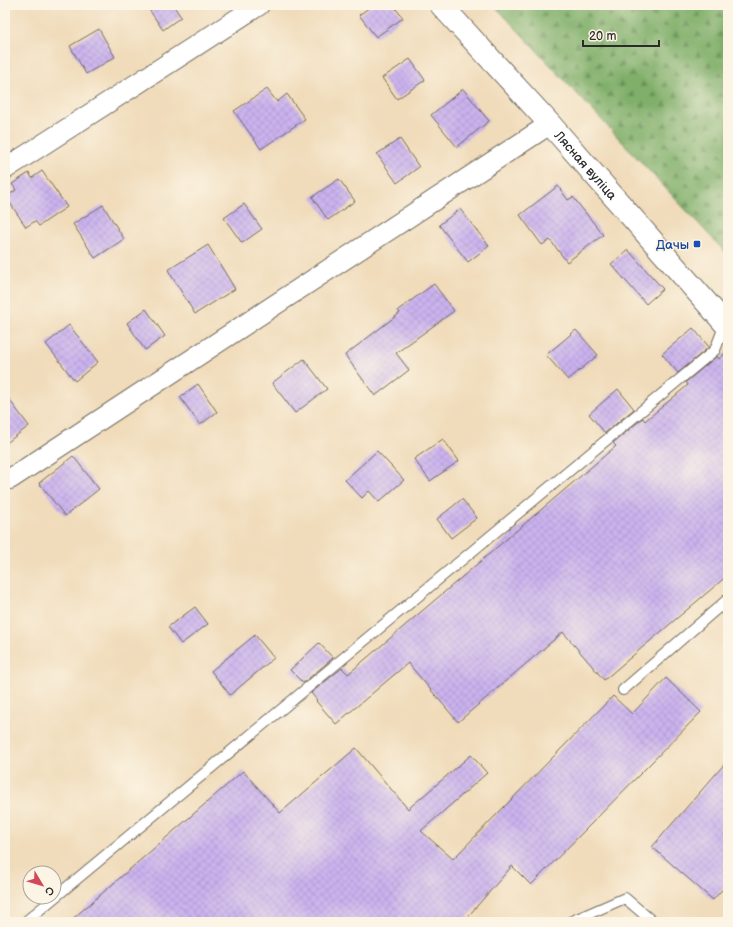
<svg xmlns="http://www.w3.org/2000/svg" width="733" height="927" font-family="'Balsamiq Sans',sans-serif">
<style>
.forest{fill:url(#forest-firs);stroke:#556d4a}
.building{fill:url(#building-cross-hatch)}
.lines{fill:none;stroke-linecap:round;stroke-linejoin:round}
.service-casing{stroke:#70695d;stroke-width:12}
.minor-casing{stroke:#70695d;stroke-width:22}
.tertiary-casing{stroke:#70695d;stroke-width:24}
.service{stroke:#fff;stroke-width:10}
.minor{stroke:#fff;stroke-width:20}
.tertiary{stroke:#fff;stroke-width:22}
.transit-dot{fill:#1a4fb4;stroke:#fcf5e5;stroke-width:1.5}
.labels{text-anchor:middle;stroke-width:3;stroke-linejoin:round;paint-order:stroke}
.street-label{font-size:13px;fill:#2b2b2b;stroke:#fcf5e5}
.transit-label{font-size:13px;fill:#164399;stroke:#fcf5e5;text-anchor:end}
</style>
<defs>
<pattern id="forest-firs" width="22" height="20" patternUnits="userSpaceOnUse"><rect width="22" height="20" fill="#7faf69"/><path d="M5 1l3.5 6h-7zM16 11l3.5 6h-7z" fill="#688f57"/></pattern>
<pattern id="building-cross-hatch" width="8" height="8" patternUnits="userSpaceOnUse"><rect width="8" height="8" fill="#cbb3ee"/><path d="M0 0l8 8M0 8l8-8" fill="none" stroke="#ae9acc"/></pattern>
</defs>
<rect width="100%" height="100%" fill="#fcf5e5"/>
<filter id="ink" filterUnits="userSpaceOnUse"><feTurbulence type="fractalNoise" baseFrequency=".025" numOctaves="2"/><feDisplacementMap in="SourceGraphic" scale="8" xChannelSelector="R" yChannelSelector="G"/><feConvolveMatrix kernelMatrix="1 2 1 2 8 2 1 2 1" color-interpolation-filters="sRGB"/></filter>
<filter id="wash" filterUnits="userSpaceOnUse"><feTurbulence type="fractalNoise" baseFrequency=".012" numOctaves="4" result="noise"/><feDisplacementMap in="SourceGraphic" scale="16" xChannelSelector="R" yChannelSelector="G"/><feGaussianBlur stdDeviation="0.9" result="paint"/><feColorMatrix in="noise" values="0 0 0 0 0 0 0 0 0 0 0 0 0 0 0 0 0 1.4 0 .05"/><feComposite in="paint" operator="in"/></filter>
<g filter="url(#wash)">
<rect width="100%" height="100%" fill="#f0dbba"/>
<path class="forest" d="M494,5H728V255Z"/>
<g id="blocks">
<path class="building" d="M146,5H173L181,17L163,30Z
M373,5H393L403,18L376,37L359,15Z
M99,29L115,57L86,74L70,46Z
M410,59L425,80L397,99L382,78Z
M267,89L277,102L287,94L305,119L261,149L234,111Z
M463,89L489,121L457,147L431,115Z
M400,139L419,167L397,183L377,154Z
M42,171L67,207L39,226L35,221L26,227L6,197L16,190L12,184L29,173L32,178Z
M339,179L355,201L328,220L312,197Z
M558,186L568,200L573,197L603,235L567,262L550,240L542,245L520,215Z
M244,204L262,229L242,243L224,218Z
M103,205L124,239L95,258L73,224Z
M460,209L489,246L468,262L439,225Z
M208,245L235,289L195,314L168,270Z
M628,250L663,289L646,304L611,264Z
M434,284L454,311L396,353L409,370L375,396L345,355L400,313L398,310Z
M146,309L165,336L145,350L127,323Z
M69,325L98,362L75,381L46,344Z
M693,328L709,347L678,373L662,354Z
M576,330L598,355L568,380L546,355Z
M728,351V575L604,680L563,632L458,722L408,663L336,724L316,701L317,700L311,693L342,668L348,674L616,446L613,443L643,418L645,421L688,385L686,382L717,356L719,359Z
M304,359L327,389L295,413L272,383Z
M198,384L217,412L200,425L180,397Z
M618,389L634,409L605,433L589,414Z
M5,394L29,426L5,444Z
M443,439L459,461L430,481L414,459Z
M377,451L404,480L379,502L369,491L362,498L345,480Z
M73,456L99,489L65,516L39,483Z
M462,499L477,518L451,538L437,519Z
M195,607L208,624L181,644L168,627Z
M255,635L274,658L230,695L211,671Z
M319,643L333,658L303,683L290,670Z
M666,678L701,712L531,885L512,866L463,922H69L243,771L280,813L356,748L408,809L471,755L487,773L421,831L453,859L613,696L632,714Z
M728,760V883L713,900L652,847Z"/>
</g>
</g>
<g filter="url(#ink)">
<use href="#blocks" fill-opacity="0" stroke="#70695d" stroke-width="1"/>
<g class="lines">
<defs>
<path id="service" d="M721,605L728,613
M623,690L728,599
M25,922L715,350L725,324
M570,922L625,898L653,922"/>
<path id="minor" d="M5,169L259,5
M10,479L550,124"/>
<g id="tertiary">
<path id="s1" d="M441,5L550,124L728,327"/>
</g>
</defs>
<use href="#service" class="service-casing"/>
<use href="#minor" class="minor-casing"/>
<use href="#tertiary" class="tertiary-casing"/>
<use href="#service" class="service"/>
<use href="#minor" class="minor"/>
<use href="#tertiary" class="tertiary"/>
</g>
</g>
<rect class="transit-dot" x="693" y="240" width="8" height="8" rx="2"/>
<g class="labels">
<g class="street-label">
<text dy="5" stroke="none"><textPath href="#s1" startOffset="216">Лясная вуліца</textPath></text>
</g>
<g class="transit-label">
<text x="689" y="249">Дачы</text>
</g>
</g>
<rect width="733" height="927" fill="none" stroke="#fcf5e5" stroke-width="20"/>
<g transform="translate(42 885) rotate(128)"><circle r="19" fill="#fcf5e5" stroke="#a8a49b"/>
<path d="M0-3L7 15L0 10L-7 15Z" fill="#d1495b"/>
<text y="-6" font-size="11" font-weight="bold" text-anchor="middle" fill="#2b2b2b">С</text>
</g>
<path d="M583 40v6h76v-6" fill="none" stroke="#2b2b2b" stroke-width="2"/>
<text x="589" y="40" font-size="12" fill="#2b2b2b" stroke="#fcf5e5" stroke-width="3" paint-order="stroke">20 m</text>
</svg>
